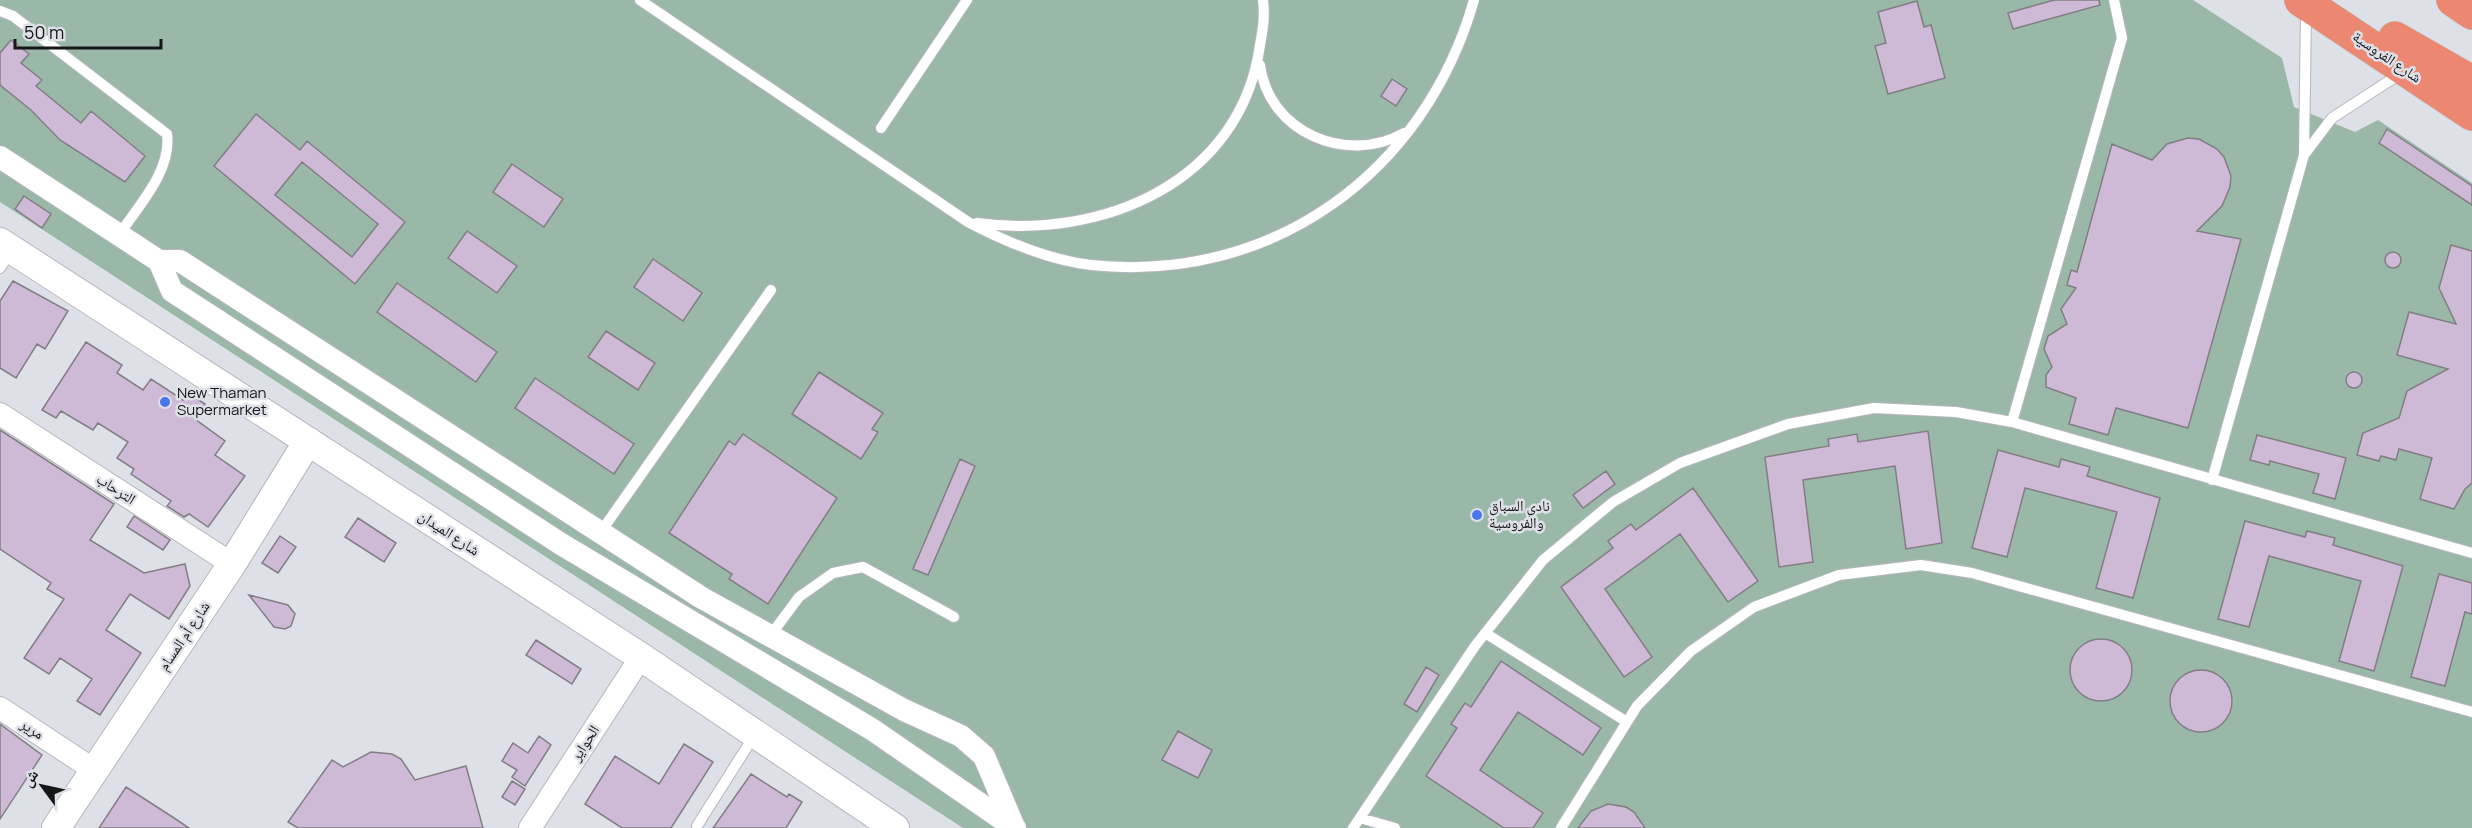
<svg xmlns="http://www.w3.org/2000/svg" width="2472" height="828" font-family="Manrope,'Noto Naskh Arabic',sans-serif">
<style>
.green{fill:#9ab8a8}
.building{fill:#ceb9d6;stroke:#827e84;stroke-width:1.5;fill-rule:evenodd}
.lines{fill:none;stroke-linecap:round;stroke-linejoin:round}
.service-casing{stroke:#b5b6bd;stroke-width:12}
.minor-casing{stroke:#b5b6bd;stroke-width:24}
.tertiary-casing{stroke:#b5b6bd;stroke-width:30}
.trunk-casing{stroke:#bebebf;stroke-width:34}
.service{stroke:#fff;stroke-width:10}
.minor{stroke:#fff;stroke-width:22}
.tertiary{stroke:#fff;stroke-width:28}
.trunk{stroke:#ec8872;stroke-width:33}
.poi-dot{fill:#4777e9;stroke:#dee0e7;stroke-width:2}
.labels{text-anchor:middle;stroke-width:5;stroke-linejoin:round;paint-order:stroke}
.street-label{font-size:15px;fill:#161619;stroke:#dee0e7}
.poi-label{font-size:15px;fill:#161619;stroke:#dee0e7;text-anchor:start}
</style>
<rect width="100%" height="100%" fill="#dee0e7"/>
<path class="green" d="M0,0H2193L2282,58L2294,107L2355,132L2378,120L2472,183V828H963L0,202Z"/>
<path class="building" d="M2054,0H2099L2100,5L2013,29L2008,13Z
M1917,1L1924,27L1931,25L1945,78L1888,94L1875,46L1886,43L1878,12Z
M11,40L29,54L21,63L42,80L36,86L81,123L91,111L145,156L125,182L60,140L31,110L0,85V53Z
M1392,79L1407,89L1396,106L1381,96Z
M256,114L300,150L307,141L405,222L355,284L214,166ZM302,162L378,224L352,257L275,195Z
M2387,129L2472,186V205L2379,143Z
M2188,138L2199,139L2217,149L2224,157L2231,176L2230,187L2222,206L2197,231L2241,239L2188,428L2116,408L2108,435L2069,424L2076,398L2046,387V375L2052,367L2044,349L2048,336L2067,324L2061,309L2076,288L2067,285L2071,270L2077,272L2112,144L2152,160L2167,144Z
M512,164L563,199L544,227L493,192Z
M24,196L51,214L42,228L15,209Z
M467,231L517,266L497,293L448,258Z
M2451,245L2472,251V483L2465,489L2454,509L2420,499L2432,458L2399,449L2396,460L2381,456L2379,461L2357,455L2363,433L2399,418L2407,391L2448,369L2397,355L2409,312L2456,324L2439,288Z
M2385 260a8 8 0 1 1 16 0a8 8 0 1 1-16 0Z
M653,259L702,293L683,321L634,287Z
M13,281L68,311L45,349L37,344L16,378L0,368V301Z
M397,283L497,352L476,382L377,312Z
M606,331L655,363L638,390L588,357Z
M86,342L122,365L117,373L143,390L151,379L183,400L188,393L205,404L195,419L225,441L215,455L245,476L208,527L189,514L184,517L167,506L171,501L131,474L134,469L117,458L128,442L98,423L93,430L61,411L56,418L42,410Z
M2346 380a8 8 0 1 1 16 0a8 8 0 1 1-16 0Z
M819,372L883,413L872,429L878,432L861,459L792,414Z
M535,378L634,444L614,474L515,408Z
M0,430L114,504L90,540L144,573L185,564L190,586L169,619L130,594L106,630L141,653L100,715L77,701L92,679L60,658L49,674L24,658L64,599L47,589L51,583L0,549Z
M1928,431L1942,543L1906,549L1895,466L1803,480L1813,562L1779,567L1765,457L1829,446L1828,439L1857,434L1858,442Z
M743,434L837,498L768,604L729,579L732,574L669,533L729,441L735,445Z
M2257,435L2346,458L2335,499L2313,493L2319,474L2270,461L2269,465L2250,460Z
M1998,450L2059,467L2061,459L2090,467L2087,476L2160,498L2133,598L2096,588L2117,512L2025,488L2007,557L1972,548Z
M960,459L975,466L928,575L913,569Z
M1606,471L1615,484L1583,508L1573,495Z
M1693,488L1758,581L1728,602L1680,534L1605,589L1652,657L1624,677L1561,587L1613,548L1608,541L1631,524L1636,530Z
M134,516L170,540L163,550L127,527Z
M358,518L396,543L384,562L345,537Z
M2245,521L2305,537L2307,531L2335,538L2333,545L2403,566L2374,671L2339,661L2361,581L2269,556L2249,627L2218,619Z
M280,536L296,547L278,573L262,563Z
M2439,574L2472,583V614L2465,612L2445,686L2411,677Z
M249,595L288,605L295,614L291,626L285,629L274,627Z
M2070 670a31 31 0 1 1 62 0a31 31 0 1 1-62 0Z
M536,640L581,669L572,684L526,655Z
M1501,661L1601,728L1583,755L1518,712L1480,770L1543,813L1533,828H1504L1426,776L1457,728L1451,724L1465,703L1471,707Z
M1426,667L1439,675L1417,712L1404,704Z
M2170 701a31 31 0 1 1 62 0a31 31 0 1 1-62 0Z
M0,724L42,755L0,819Z
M1178,731L1212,750L1198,778L1162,760Z
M539,736L551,745L525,786L512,777L517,770L502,761L513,743L528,753Z
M684,744L713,762L671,828H622L585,804L615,756L659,784Z
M371,752L392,754L401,759L415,780L466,766L483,828H298L288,822L332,760L343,767Z
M751,774L787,797L789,794L802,802L786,828H713Z
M512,781L525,789L515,805L502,797Z
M126,787L171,816L189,828H99Z
M1608,804L1626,807L1634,812L1645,828H1578L1591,811Z"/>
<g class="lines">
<defs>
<path id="service" d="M640,0L968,222C1006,242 1048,260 1091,265C1272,284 1425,173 1474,0
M0,11L13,16L167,134C172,171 138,206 119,235
M1260,65C1269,133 1347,165 1404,133
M881,128L967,0
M2304,155L2332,118L2403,72
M977,223C1103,240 1241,182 1260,45C1263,29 1265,16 1263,0
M0,268L11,251
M2012,422L2122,38L2114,0
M2212,480L2304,155L2306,10
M600,533L771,290
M1485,633L1627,722
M770,636L799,597L833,573L863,567L954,617
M1360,818L1395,828
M697,826L754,736
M1353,828L1475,646L1543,560L1613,502L1680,463L1788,424L1874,408L1956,412L2012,422L2472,553
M1561,828L1637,706L1691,651L1754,607L1839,575L1921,565L1972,573L2472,712"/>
<path id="minor" d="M0,157L159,261L172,291L561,544L873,730L1015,828
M159,261H180L702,598L904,710L961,736L984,756L1014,827
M0,414L232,564
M0,708L94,770
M530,828L641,657"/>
<path id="tertiary" d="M0,242L641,657L895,828
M56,828L232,564L308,441"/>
<path id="trunk" d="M2301,0L2472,114
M2453,0L2472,13
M2395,38L2472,82"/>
</defs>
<use href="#service" class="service-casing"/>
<use href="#minor" class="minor-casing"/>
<use href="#tertiary" class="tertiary-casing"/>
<use href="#trunk" class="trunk-casing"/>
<use href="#service" class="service"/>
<use href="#minor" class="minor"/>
<use href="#tertiary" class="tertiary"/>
<use href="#trunk" class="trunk"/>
</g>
<g class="poi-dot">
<circle cx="165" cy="402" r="6"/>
<circle cx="1477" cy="515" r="6"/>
</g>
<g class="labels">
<g class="street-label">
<text transform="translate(2387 57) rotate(34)" y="5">شارع الفروسية</text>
<text transform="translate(116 489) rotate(33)" y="5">الترحاب</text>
<text transform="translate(449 533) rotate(33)" y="5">شارع الميدان</text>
<text transform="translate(184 636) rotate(-56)" y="5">شارع أم المسام</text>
<text transform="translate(32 729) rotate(33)" y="5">مرير</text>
<text transform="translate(585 743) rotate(-57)" y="5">الحواير</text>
</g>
<g class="poi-label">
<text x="177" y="398">New Thaman<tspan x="177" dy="17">Supermarket</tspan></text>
<text x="1489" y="511">نادي السباق<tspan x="1489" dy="17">والفروسية</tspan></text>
</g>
</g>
<g transform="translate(42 786) rotate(303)" stroke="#dee0e7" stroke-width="4.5" paint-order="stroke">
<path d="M0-4.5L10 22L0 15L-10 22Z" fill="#161619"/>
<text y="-9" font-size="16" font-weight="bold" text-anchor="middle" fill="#161619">ش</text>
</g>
<path d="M15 39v9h146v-9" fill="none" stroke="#161619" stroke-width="3"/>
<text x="24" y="39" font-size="18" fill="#161619" stroke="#dee0e7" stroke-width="4.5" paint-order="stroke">50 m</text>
</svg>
